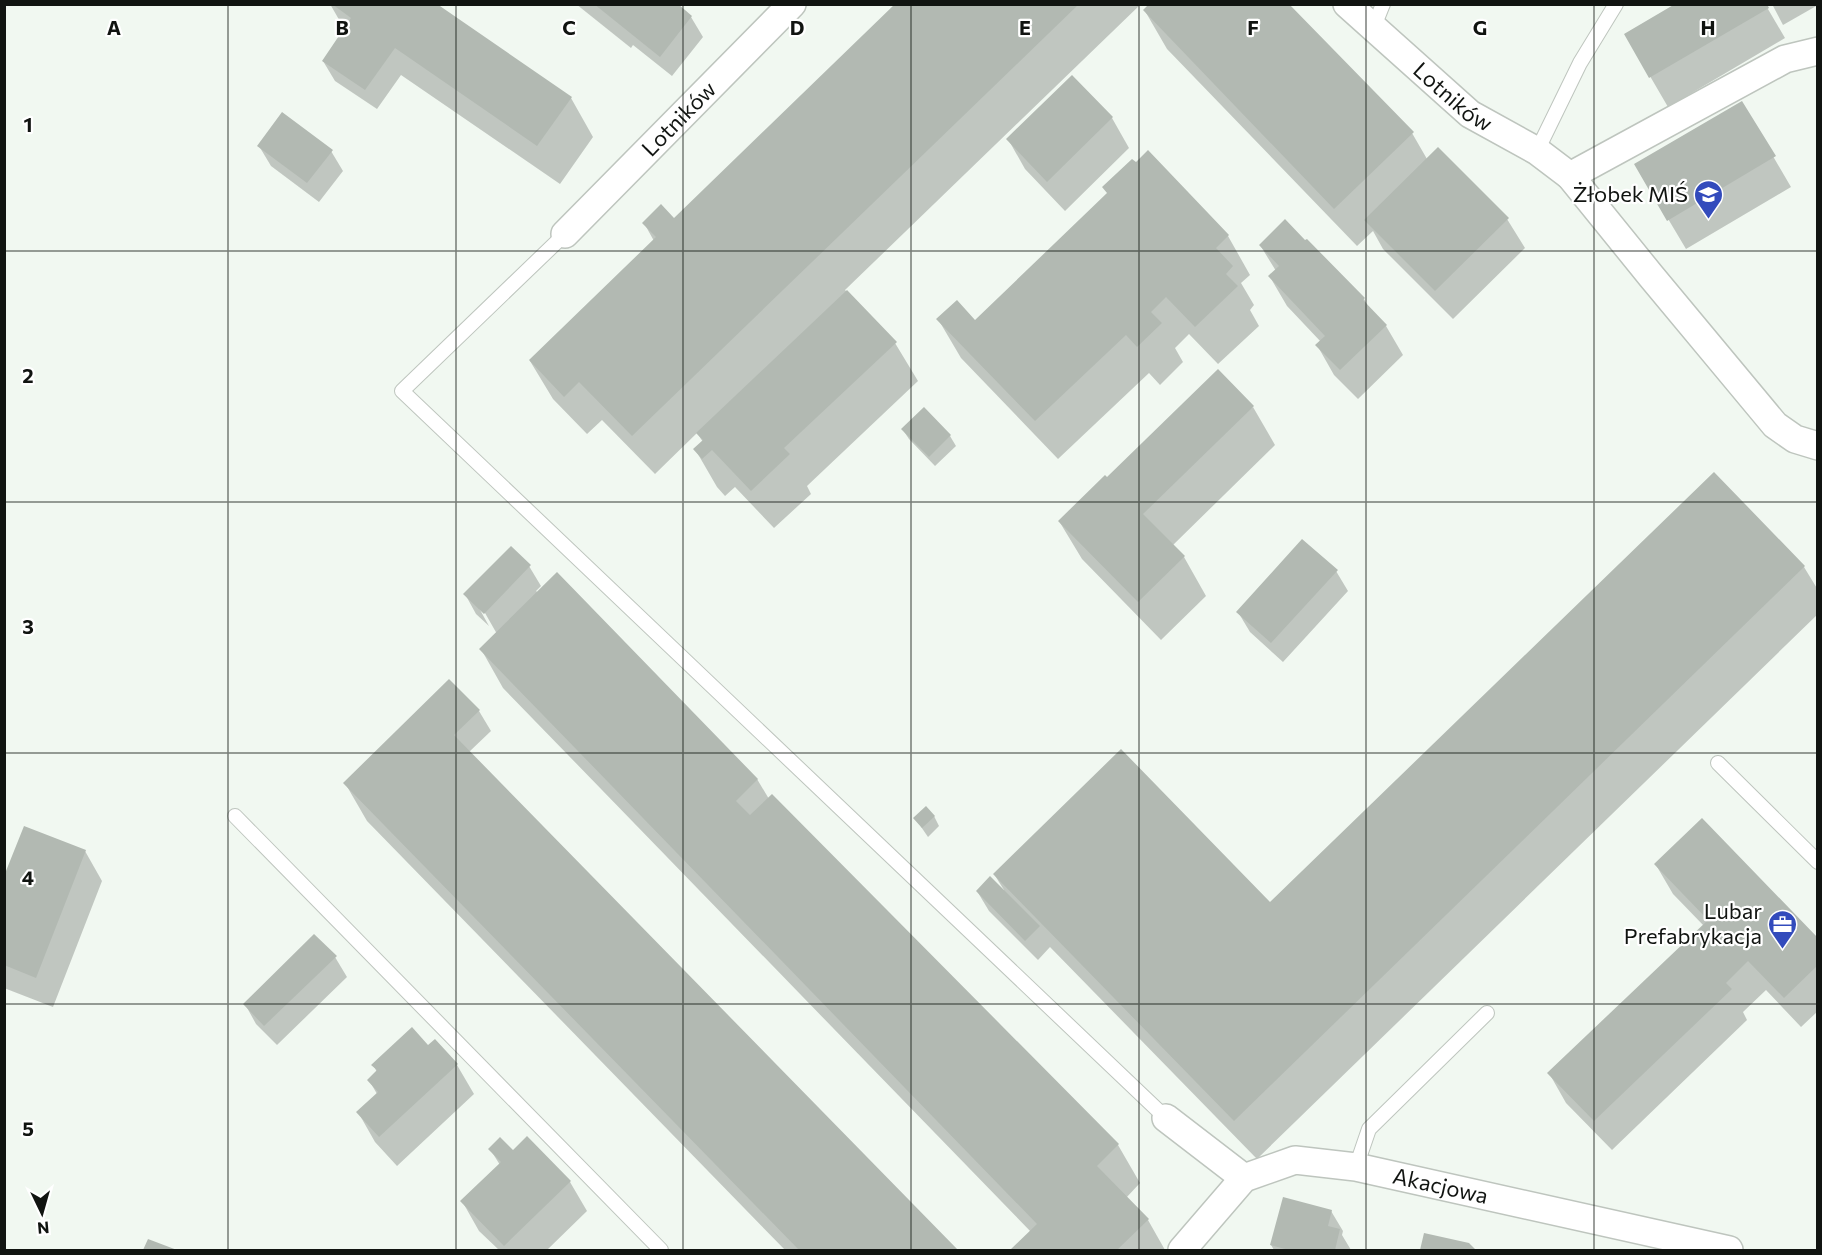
<svg xmlns="http://www.w3.org/2000/svg" width="1822" height="1255" font-family="Commissioner,sans-serif">
<style>
.shadow{fill:#0003}
.building{fill:#b2b9b2}
.lines{fill:none;stroke-linecap:round;stroke-linejoin:round}
.service-casing{stroke:#bec5be;stroke-width:16}
.minor-casing{stroke:#bec5be;stroke-width:30}
.service{stroke:#fff;stroke-width:14}
.minor{stroke:#fff;stroke-width:27}
.grid{fill:none;stroke:#111411;stroke-width:1.5;stroke-opacity:0.55}
.labels{text-anchor:middle;stroke-width:4.5;stroke-linejoin:round;paint-order:stroke}
.street-label{font-size:22px;fill:#111411;stroke:#fff}
.poi-label{font-size:22px;fill:#111411;stroke:#fff;text-anchor:end}
.grid-label{font-size:20px;text-anchor:middle;font-weight:bold;fill:#111411;stroke:#fff;stroke-width:4.5;stroke-linejoin:round;paint-order:stroke}
</style>
<rect width="100%" height="100%" fill="#f1f8f1"/>
<path class="shadow" d="M330,4H435L571,98L593,137L560,184L401,75L377,109L335,81L323,61L345,30Z
M576,4H676L691,17L703,37L672,76L633,45L631,48Z
M897,4H1141L845,290L895,343L918,381L807,486L811,494L774,528L735,487L725,496L717,487L695,449L703,442L697,433L655,474L602,420L587,434L553,399L530,361L654,241L644,223L674,220Z
M1765,4L1785,38L1668,107L1626,35Z
M1772,4H1818V5L1783,25Z
M1145,11L1412,133L1427,159L1507,219L1525,248L1453,319L1383,249L1373,231L1357,246L1167,49Z
M1072,77L1112,118L1129,148L1065,211L1025,169L1008,139Z
M1742,103L1791,187L1686,249L1636,165Z
M259,146L331,151L343,171L319,202L271,166Z
M1148,153L1228,236L1250,275L1241,283L1254,305L1250,310L1259,326L1218,364L1189,334L1175,348L1183,362L1160,385L1149,373L1058,459L961,358L938,319L975,322L1108,194L1104,187L1136,164Z
M1260,245L1364,299L1369,308L1386,326L1403,355L1358,399L1334,375L1317,345L1321,342L1287,306L1270,277L1276,271Z
M1253,407L1275,445L1172,546L1184,557L1206,596L1161,640L1082,559L1059,521Z
M924,409L950,436L956,446L935,466L909,439L903,430Z
M1714,474L1804,567L1818,590V614L1257,1159L1050,947L1038,960L989,911L977,891L1004,890L994,874L1270,905Z
M529,566L541,586L536,591L757,779L769,799L772,796L1118,1145L1140,1183L1126,1198L1148,1220L1165,1250H1012L1031,1232L503,688L481,649L497,634L481,606L479,608L489,626L476,614L465,594Z
M1336,571L1348,591L1283,662L1250,632L1238,612Z
M449,681L479,711L491,731L469,752L955,1250H785L367,821L345,783Z
M934,816L939,826L928,837L915,818Z
M85,851L102,881L53,1007L4,988V881Z
M1656,865L1818,940V1011L1801,1027L1766,990L1743,1012L1747,1020L1612,1150L1566,1103L1549,1073L1704,926L1673,894Z
M335,957L347,977L277,1045L256,1024L245,1004Z
M373,1065H457L474,1094L397,1166L375,1142L358,1112L377,1094L369,1080L377,1072Z
M490,1149L513,1152L570,1182L587,1211L547,1250H499L479,1231L462,1201L500,1165Z
M1284,1199L1331,1211L1343,1231L1342,1235L1351,1250H1274L1271,1245Z
M1425,1235L1474,1249L1475,1250H1422Z"/>
<path class="building" d="M332,4H437L572,97L537,146L395,48L365,90L322,61L351,18Z
M594,4H678L692,16L660,57Z
M895,4H1079L632,436L579,382L564,397L529,360L656,237L642,223L661,204L674,218Z
M1149,4H1289L1414,132L1334,209L1143,10Z
M1675,4H1767L1769,8L1649,78L1624,34Z
M1072,75L1113,117L1047,182L1006,139Z
M1742,101L1776,156L1667,221L1634,164Z
M282,112L333,150L307,183L257,146Z
M1438,147L1509,218L1435,291L1364,220Z
M1148,150L1229,235L1216,248L1233,266L1226,274L1238,286L1195,327L1166,297L1151,312L1162,323L1137,347L1126,335L1035,421L936,319L957,300L975,320L1107,193L1102,187L1132,159L1136,162Z
M1285,219L1305,240L1307,239L1365,298L1363,300L1387,325L1340,370L1315,345L1325,336L1268,276L1279,266L1259,245Z
M847,290L897,342L784,448L790,454L751,491L712,450L702,459L693,449L703,440L696,433Z
M1218,369L1254,406L1143,514L1185,556L1138,602L1058,521L1105,475L1107,477Z
M924,407L951,435L929,457L901,429Z
M1714,472L1805,566L1234,1121L993,874L1121,749L1270,902Z
M1302,539L1338,570L1271,643L1236,612Z
M511,546L531,565L484,614L463,594Z
M557,572L758,779L736,801L750,815L772,794L1119,1144L1097,1166L1149,1219L1117,1250H1010L1037,1224L479,649Z
M449,679L480,710L454,735L958,1250H799L343,783Z
M926,806L935,816L922,828L913,818Z
M1702,818L1818,938V965L1784,998L1748,961L1726,983L1732,989L1594,1121L1547,1073L1708,920L1654,864Z
M24,826L86,850L36,978L4,965V876Z
M990,876L1040,926L1025,941L976,891Z
M314,934L337,956L264,1026L243,1004Z
M412,1027L428,1045L435,1039L458,1064L379,1137L356,1112L378,1092L367,1080L377,1070L371,1065Z
M527,1136L571,1181L504,1246L460,1201L501,1162L488,1149L500,1137L513,1150Z
M1283,1197L1332,1210L1328,1226L1340,1229L1335,1250H1289L1270,1245Z
M1424,1233L1469,1243L1476,1250H1420Z
M148,1239L177,1250H143Z"/>
<g class="lines">
<defs>
<path id="service" d="M1373,29L1383,4
M1537,151L1580,63L1616,4
M565,234L402,391L1166,1118
M1718,763L1818,862
M235,816L661,1250
M1356,1167L1369,1129L1487,1013"/>
<g id="minor">
<path id="s1" d="M1347,4L1470,114L1537,151L1570,176L1651,276L1775,425L1795,439L1818,446"/>
<path d="M1570,176L1785,59L1818,51"/>
<path id="s2" d="M565,234L792,4"/>
<path d="M1166,1118L1244,1178"/>
<path id="s3" d="M1182,1250L1244,1178L1295,1160L1356,1167L1729,1250"/>
</g>
</defs>
<use href="#service" class="service-casing"/>
<use href="#minor" class="minor-casing"/>
<use href="#service" class="service"/>
<use href="#minor" class="minor"/>
</g>
<path class="grid" d="M228,4V1250M456,4V1250M683,4V1250M911,4V1250M1139,4V1250M1366,4V1250M1594,4V1250M4,251H1818M4,502H1818M4,753H1818M4,1004H1818"/>
<defs>
<symbol id="school-pin" viewBox="-11 -11 22 30"><path d="M0 17L-7.5 6A9.5 9.5 0 1 1 7.5 6Z" fill="#334bbc" stroke="#fff"/><path d="M0-5L7-2L0 1L-7-2ZM-4 1L0 2.5L4 1V4Q0 6-4 4Z" fill="#fff"/></symbol>
<symbol id="office-pin" viewBox="-11 -11 22 30"><path d="M0 17L-7.5 6A9.5 9.5 0 1 1 7.5 6Z" fill="#334bbc" stroke="#fff"/><path d="M-6-3h4V-5.5h4V-3h4V5H-6ZM-1-4.5V-3h2v-1.5ZM-6 0V1H6V0Z" fill="#fff"/></symbol>
</defs>
<g fill-rule="evenodd">
<use href="#school-pin" x="1692" y="178" width="33" height="45"/>
<use href="#office-pin" x="1766" y="908" width="33" height="45"/>
</g>
<g class="labels">
<g class="street-label">
<text dy="8" stroke="none"><textPath href="#s1" startOffset="141">Lotników</textPath></text>
<text dy="8" stroke="none"><textPath href="#s2" startOffset="162">Lotników</textPath></text>
<text dy="8" stroke="none"><textPath href="#s3" startOffset="297">Akacjowa</textPath></text>
</g>
<g class="poi-label">
<text x="1688" y="202">Żłobek MIŚ</text>
<text x="1762" y="919">Lubar<tspan x="1762" dy="25">Prefabrykacja</tspan></text>
</g>
</g>
<g class="grid-label">
<text x="114" y="35">A</text>
<text x="342" y="35">B</text>
<text x="569" y="35">C</text>
<text x="797" y="35">D</text>
<text x="1025" y="35">E</text>
<text x="1253" y="35">F</text>
<text x="1480" y="35">G</text>
<text x="1708" y="35">H</text>
<text x="28" y="132">1</text>
<text x="28" y="383">2</text>
<text x="28" y="634">3</text>
<text x="28" y="885">4</text>
<text x="28" y="1136">5</text>
</g>
<rect width="1822" height="1255" fill="none" stroke="#111411" stroke-width="12"/>
<g transform="translate(42 1213) rotate(175)" stroke="#ffffff" stroke-width="4.5" paint-order="stroke">
<path d="M0-4.5L10 22L0 15L-10 22Z" fill="#111411"/>
<text y="-9" font-size="16" font-weight="bold" text-anchor="middle" fill="#111411">N</text>
</g>
</svg>
